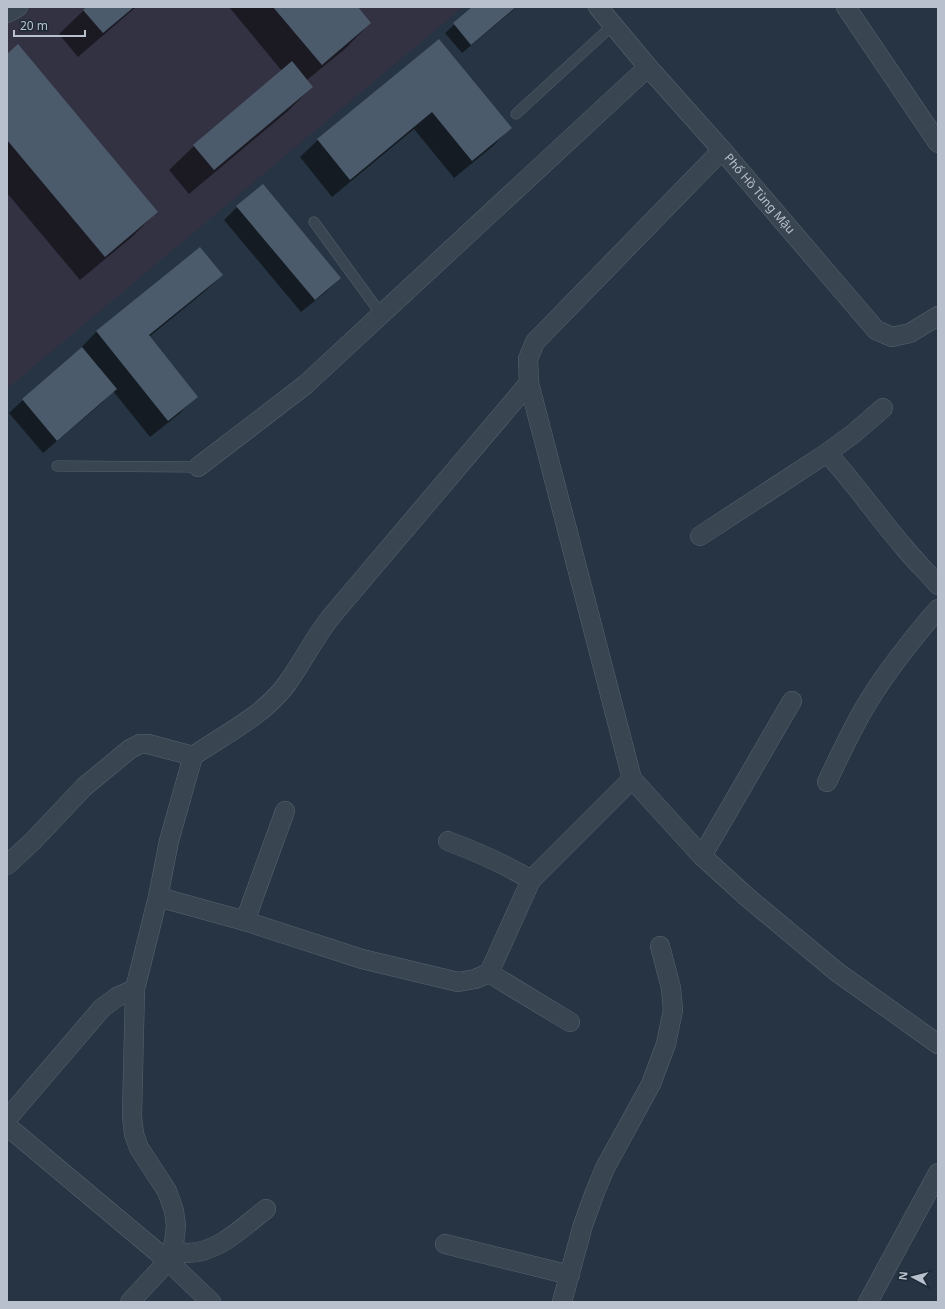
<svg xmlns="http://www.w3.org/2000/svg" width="945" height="1309" font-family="'Noto Sans',sans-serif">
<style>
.medical{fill:#333243}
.shadow{fill:#0007}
.building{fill:#4c5b6c}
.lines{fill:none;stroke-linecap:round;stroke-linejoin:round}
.service-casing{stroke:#58636f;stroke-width:11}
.minor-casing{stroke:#58636f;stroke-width:20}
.service{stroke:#3a4552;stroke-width:10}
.minor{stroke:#3a4552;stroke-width:19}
.labels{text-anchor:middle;stroke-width:3.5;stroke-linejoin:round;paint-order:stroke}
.street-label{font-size:12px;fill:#b7c0cc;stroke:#1f2a37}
</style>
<rect width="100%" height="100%" fill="#263443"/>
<path class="medical" d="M29,7H463L7,389V20Z"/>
<path class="shadow" d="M87,7H136L78,57L59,34Z
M229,7H357L370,23L346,48L307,80L312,87L288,111L189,194L169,170L194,146L282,71Z
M474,7H517L462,53L445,33Z
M439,40L510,128L493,146L454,178L414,129L332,197L300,157L318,140Z
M7,55L157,212L133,236L80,280L7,193Z
M237,207L340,278L327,291L301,312L224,220Z
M222,275L204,292L149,337L196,397L179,414L150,437L113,391L103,402L43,453L9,413L23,400L81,350L80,349L97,331Z"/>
<path class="building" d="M86,7H134L103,33L83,10Z
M273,7H358L371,23L322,65Z
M472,7H516L471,45L453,23Z
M439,39L512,128L472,161L432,112L350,180L317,139Z
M18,44L158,212L105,257L7,140V54Z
M292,61L313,87L214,170L193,145Z
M263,184L341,278L315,300L236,206Z
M200,247L223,275L149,335L198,397L168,421L96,331Z
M82,347L117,389L57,441L22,399Z"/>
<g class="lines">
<defs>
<path id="service" d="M516,114L613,25
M314,222L381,314
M57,466L198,467"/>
<g id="minor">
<path id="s1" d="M598,7L648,67L722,150L876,330L892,337L910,333L938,316"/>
<path d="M846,7L938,143"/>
<path d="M7,13L18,7"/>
<path d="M722,150L535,342L528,359L529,383L632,779L702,856L747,897L837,972L938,1044"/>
<path d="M883,408L853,434L827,453C854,482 877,516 903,546C914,560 927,572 938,585"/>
<path d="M198,467L305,385L648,67"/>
<path d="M700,536L827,453"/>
<path d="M827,782C840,755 852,728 868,702C888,669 913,638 938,609"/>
<path d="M448,841C477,852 505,864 531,880"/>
<path d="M702,856L792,701"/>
<path d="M7,865L33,841L84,787L130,749L140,744H148L193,756"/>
<path d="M158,897L245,921L362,959L458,982L475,979L489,973L531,880L632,779"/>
<path d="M245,921L285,811"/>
<path d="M489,973L570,1022"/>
<path d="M7,1119L102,1008L117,997L135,989"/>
<path d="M7,1126L168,1261L211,1302"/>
<path d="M445,1244L570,1275"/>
<path d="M172,1250C177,1251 182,1253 187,1253C218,1253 243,1227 266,1209"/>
<path d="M130,1302L168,1261L174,1243L176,1226L174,1211L167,1191L139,1148L134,1134L132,1116L135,989L158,897L169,841L193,756C224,735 264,715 286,685C304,661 315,635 335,612C400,536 464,459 529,383"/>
<path d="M562,1302L583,1225L595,1192L605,1168L651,1084L666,1044L673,1010L671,988L660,946"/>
<path d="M868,1302L938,1173"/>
</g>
</defs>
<use href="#service" class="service-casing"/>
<use href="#minor" class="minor-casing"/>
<use href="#service" class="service"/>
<use href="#minor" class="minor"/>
</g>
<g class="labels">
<g class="street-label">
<text dy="4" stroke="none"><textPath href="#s1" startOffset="247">Phố Hồ Tùng Mậu</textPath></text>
</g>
</g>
<rect width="945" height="1309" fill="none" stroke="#b7c0cc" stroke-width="16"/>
<g transform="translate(913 1277) rotate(277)" stroke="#1f2a37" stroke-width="3" paint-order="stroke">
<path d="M0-3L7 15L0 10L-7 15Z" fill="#b7c0cc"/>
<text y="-6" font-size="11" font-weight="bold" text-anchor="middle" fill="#b7c0cc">N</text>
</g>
<path d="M14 30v6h71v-6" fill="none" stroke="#b7c0cc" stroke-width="2"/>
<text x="20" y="30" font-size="12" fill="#b7c0cc" stroke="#1f2a37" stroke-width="3" paint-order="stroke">20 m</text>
</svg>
